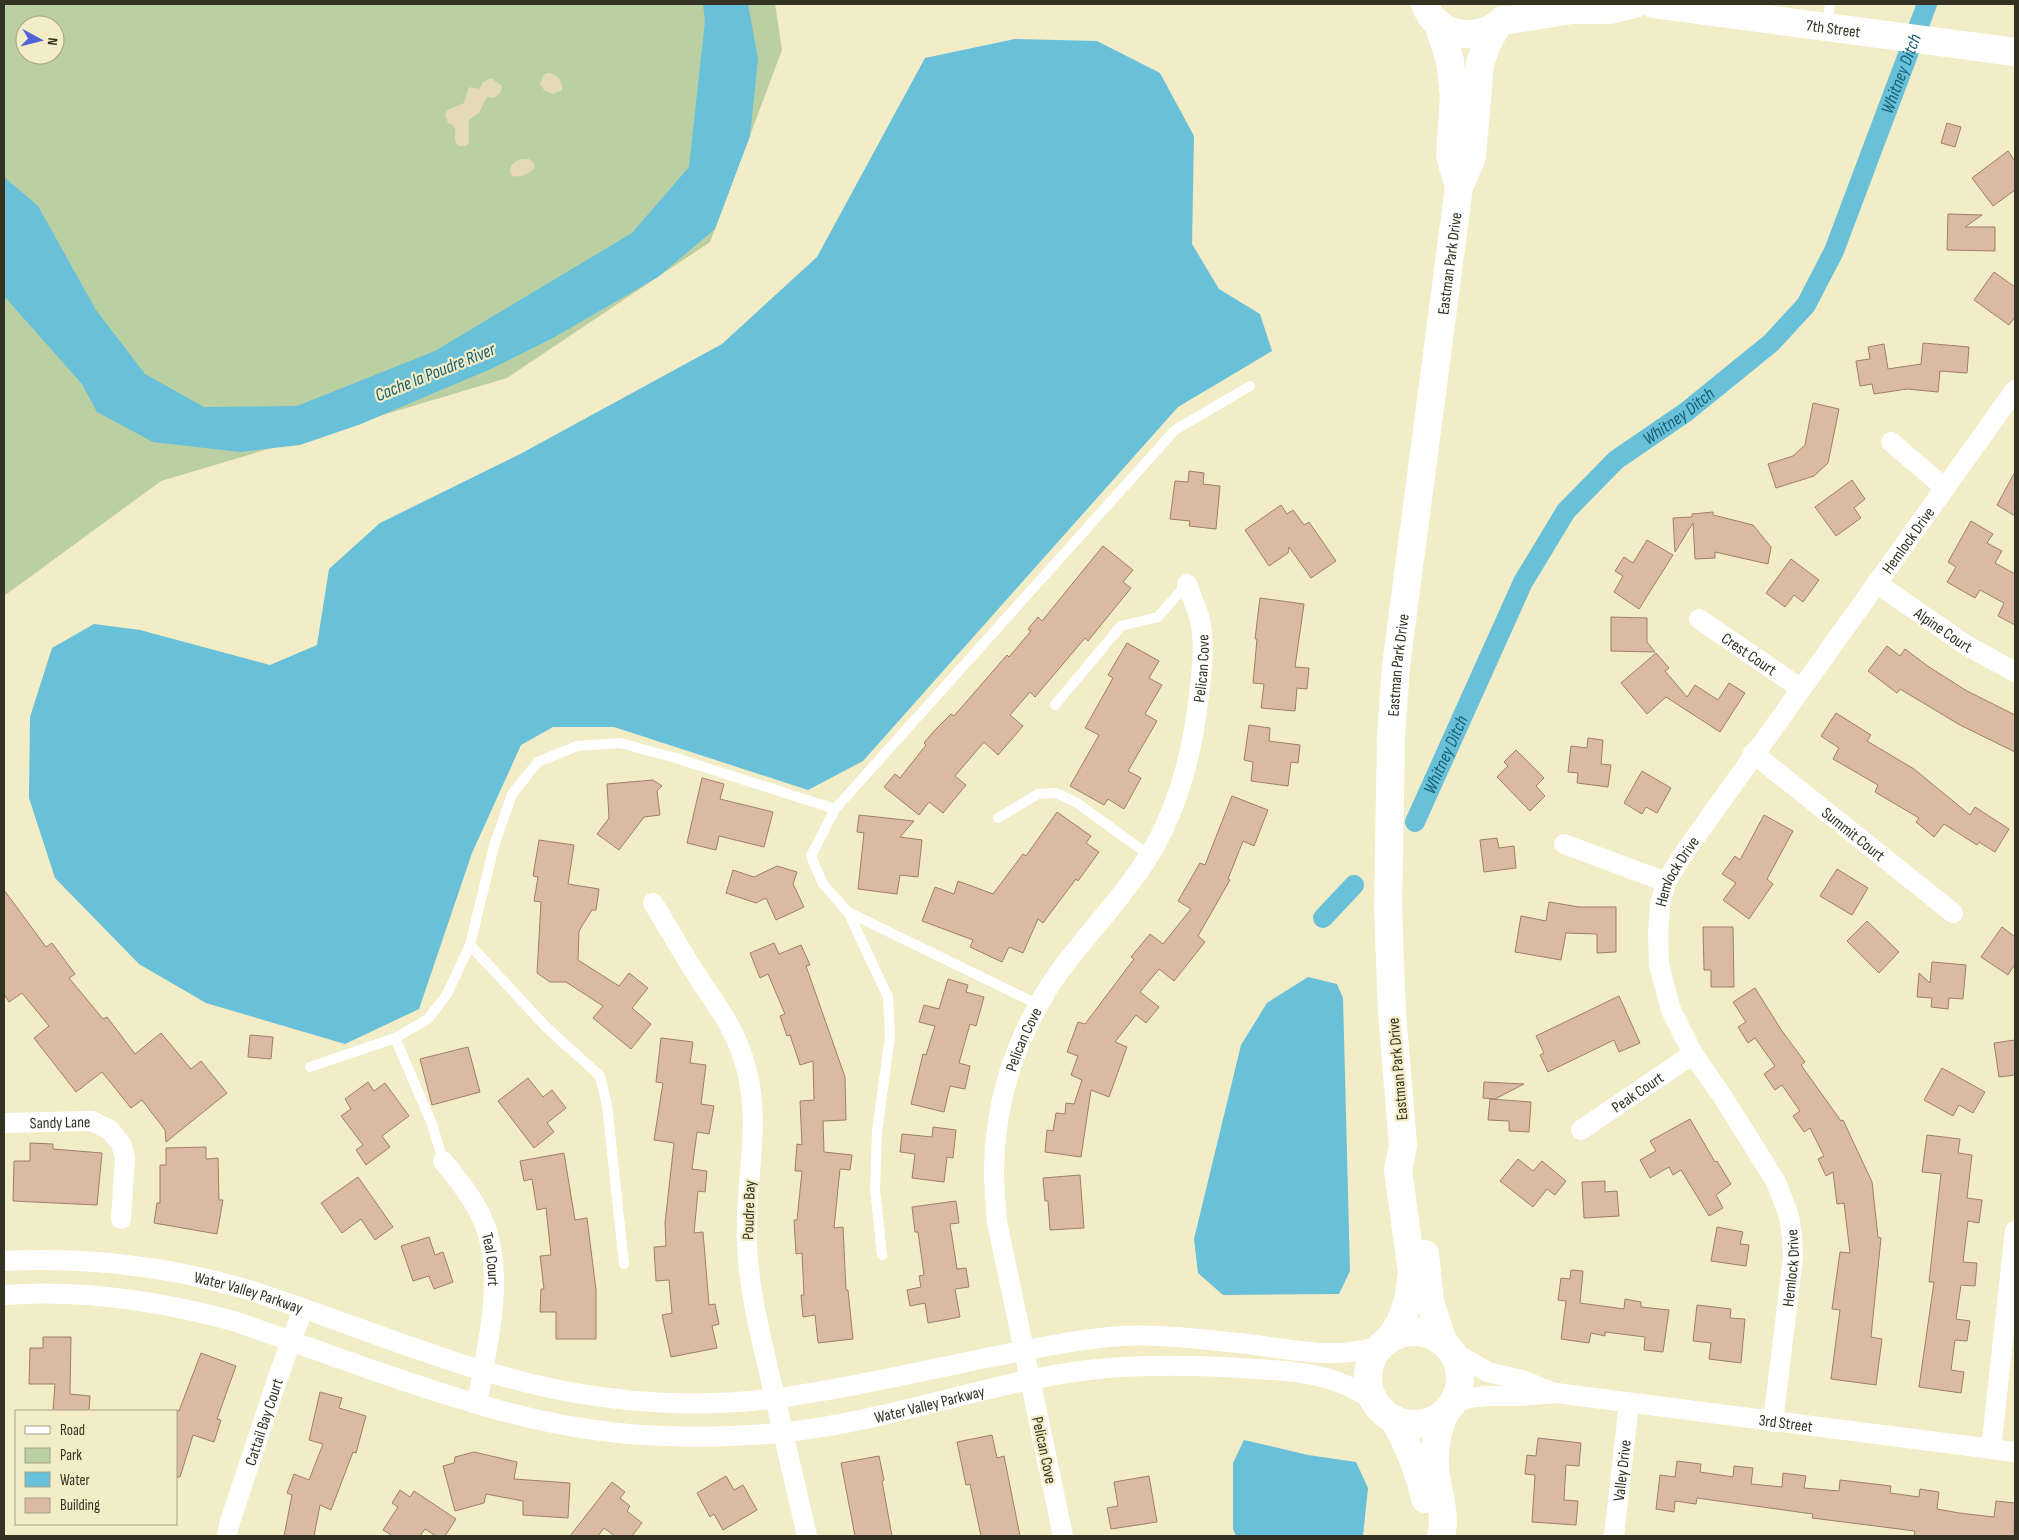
<svg xmlns="http://www.w3.org/2000/svg" width="2019" height="1540" font-family="'Sofia Sans Condensed',sans-serif">
<style>
.green{fill:#bacfa2;fill-rule:evenodd}
.sand{fill:#e4dab6}
.water{fill:#68c0d9}
.lines{fill:none;stroke-linecap:round;stroke-linejoin:round}
.canal{stroke:#68c0d9;stroke-width:20}
.building{fill:#dbbaa4;stroke:#9f7f6b}
.lane{stroke:#fff;stroke-width:10}
.street{stroke:#fff;stroke-width:20}
.secondary{stroke:#fff;stroke-width:28}
.labels{text-anchor:middle;stroke-width:4.5;stroke-linejoin:round;paint-order:stroke}
.street-label{font-size:16px;fill:#343223;stroke:#f2ecc7}
.water-label{font-size:18px;font-style:italic;fill:#165e70;stroke:#f2ecc7}
</style>
<rect width="100%" height="100%" fill="#f2ecc7"/>
<path class="green" d="M4,4H775L782,50L710,242L507,378L161,481L4,596ZM25,25H55V55H25Z"/>
<path class="sand" d="M547,73C556,73 563,80 562,90L553,94L544,90L540,84L543,76Z
M491,78L502,86L501,92L494,98L487,97L479,113L469,120V143L466,146H458C452,138 458,132 453,125L448,123L445,115L447,110L464,103L468,89L471,87L479,89L483,82Z
M521,159H529L533,162L535,167C530,174 521,178 512,176C507,167 513,162 521,159Z"/>
<path class="water" d="M703,4H748L758,59L750,136L715,229L658,277L553,338L493,368L361,424L300,445L240,452L153,442L97,412L82,384L4,296V177L38,206L96,310L145,374L204,407L297,406L435,351L632,233L689,167L705,21Z
M1015,39L1097,41L1160,73L1194,136L1192,244L1219,289L1260,314L1272,351L1178,407L863,761L808,790L614,727H553L521,745L472,853L419,1009L345,1044L206,1003L139,964L55,878L29,798L30,717L52,648L94,624L140,630L270,665L317,645L329,569L380,523L522,453L722,344L817,257L925,58Z
M1308,977L1337,984L1343,998L1350,1271L1339,1294L1223,1295L1198,1273L1194,1239L1241,1045L1267,1003Z
M1244,1440L1308,1455L1356,1462L1368,1488L1363,1536H1236L1233,1529V1463Z"/>
<g class="lines">
<g class="canal">
<path id="s1" d="M1415,822L1523,582L1566,511L1616,460L1686,412L1771,343L1806,305L1834,251L1927,4"/>
<path d="M1323,918L1354,885"/>
</g>
</g>
<path class="building" d="M1947,123L1961,127L1955,147L1941,143Z
M2008,151L2015,161V190L1993,206L1972,178Z
M1948,214L1982,215L1965,227H1995V251L1947,250Z
M1994,272L2015,287V317L2009,325L1974,300Z
M1923,343L1969,347L1967,373L1940,371L1938,392L1907,389L1874,394L1872,384L1860,386L1856,361L1870,359L1868,347L1884,344L1888,369L1921,364Z
M1813,403L1839,409L1828,463L1814,476L1776,488L1768,464L1793,456L1805,445Z
M1189,471L1204,473L1203,484L1220,486L1216,529L1189,526L1190,521L1170,519L1175,481L1188,482Z
M2015,472V516L1997,505Z
M1852,480L1865,499L1854,508L1861,518L1836,536L1815,507Z
M1281,505L1287,514L1293,510L1304,525L1309,522L1336,561L1311,578L1289,547L1288,553L1269,566L1245,530Z
M1713,512V515L1753,525L1771,547L1768,564L1715,552V558L1695,559L1693,523L1675,552L1673,518L1692,517V514Z
M1971,521L1993,534L1987,543L2002,551L1995,563L2015,574V625L1998,616L2004,603L1980,590L1975,598L1947,582L1956,567L1948,562Z
M1647,540L1673,555L1639,609L1614,592L1623,576L1615,571L1624,557L1633,563Z
M1103,546L1133,570L1123,582L1131,588L1088,641L1085,638L1035,697L1030,692L1010,715L1023,726L998,755L984,742L955,776L966,785L943,813L929,802L919,815L884,787L895,774L900,778L926,745L924,743L934,731L951,714L954,716L1007,655L1009,657L1031,631L1028,629L1038,617L1042,621Z
M1791,559L1819,580L1803,602L1794,595L1785,607L1766,593Z
M1260,598L1304,604L1295,667L1309,668L1307,689L1297,688L1295,711L1261,708L1264,684L1253,683L1257,639H1255Z
M1611,617L1647,618V642L1655,652L1611,651Z
M1127,643L1159,661L1149,678L1162,685L1145,714L1157,721L1128,771L1141,778L1124,809L1108,799L1104,805L1070,786L1099,735L1085,728L1113,678L1108,675Z
M1887,646L1900,656L1905,649L1929,667L1967,691L2015,715V752L1960,725L1900,689L1897,693L1868,671Z
M1656,653L1669,668L1665,671L1687,697L1695,685L1718,700L1729,683L1745,693L1720,732L1666,697L1647,714L1621,683Z
M1836,713L1871,735L1867,741L1914,769L1970,815L1975,807L2009,829L1995,852L1979,842L1977,845L1944,824L1934,837L1916,822L1919,818L1875,792L1878,785L1833,759L1839,748L1821,736Z
M1249,725L1270,728L1269,741L1300,745L1298,763L1291,762L1288,786L1251,781L1253,762L1244,760Z
M1588,738L1603,740L1601,764L1611,765L1608,787L1577,783L1578,773L1568,772L1571,746L1587,748Z
M1516,750L1544,778L1536,786L1545,796L1530,811L1497,777L1508,766L1504,762Z
M1642,771L1671,788L1657,813L1646,807L1642,814L1624,803Z
M702,778L724,784L720,799L773,812L764,847L719,836L716,850L687,843Z
M653,780L662,786L657,791L660,815L644,817L619,850L597,834L609,818L607,784Z
M1232,796L1268,810L1254,846L1243,841L1228,879L1230,880L1198,936L1205,942L1174,981L1159,969L1140,992L1159,1007L1146,1023L1136,1015L1115,1042L1127,1047L1109,1097L1091,1090L1081,1157L1045,1152L1047,1130L1053,1131L1056,1113L1065,1114L1066,1103L1074,1104L1082,1080L1071,1075L1078,1056L1067,1052L1078,1022L1085,1024L1134,959L1131,957L1150,934L1163,944L1191,909L1178,901L1200,863L1205,865Z
M1057,812L1091,836L1086,843L1099,852L1078,881L1076,879L1043,923L1038,919L1023,953L1009,947L1002,962L970,947L973,940L922,921L935,887L954,894L958,881L993,894L1023,854L1026,856Z
M859,815L914,821L900,837L922,840L918,877L900,875L897,894L858,889L864,833L857,832Z
M1764,815L1793,831L1767,879L1773,884L1749,919L1723,900L1736,883L1722,874L1735,856L1740,860Z
M1497,838L1499,848L1514,846L1516,868L1484,872L1480,840Z
M539,840L574,845L568,884L599,889L596,910H592L579,931L578,960L619,986L629,973L648,988L632,1008L651,1024L631,1049L593,1018L603,1006L566,982H550L537,973L541,902L534,901L538,877L533,876Z
M777,866L797,872L793,884L804,907L776,920L766,898L756,903L726,893L733,870L754,877Z
M1837,869L1868,888L1852,915L1820,896Z
M4,890L46,947L52,943L75,974L69,978L103,1019L107,1017L135,1054L161,1033L191,1069L201,1061L227,1093L166,1142L165,1130L142,1100L131,1108L102,1072L76,1092L34,1038L49,1026L22,993L9,1002L4,994Z
M1549,902L1579,907H1616V952L1597,953V934L1566,933L1561,960L1515,952L1521,916L1546,921Z
M1867,921L1899,952L1879,973L1847,941Z
M1703,927H1733L1734,987H1711V970H1704Z
M2002,927L2015,937V964L2008,975L1981,957Z
M774,943L779,954L801,945L810,965L806,966L845,1077L846,1120L823,1121L824,1152L852,1155L850,1170L840,1169L834,1228L843,1227L846,1290H848L853,1339L818,1343L815,1315L803,1317L801,1295H804L802,1253L796,1254L794,1220H797L802,1171H795L797,1144L802,1145L800,1101L814,1100L813,1061L800,1065L790,1035L787,1036L780,1016L785,1014L768,974L760,978L750,953Z
M1932,962L1966,965L1963,999L1949,998L1948,1009L1931,1007L1932,998L1917,997L1919,973L1930,983Z
M948,979L968,985L966,992L984,997L976,1026L970,1024L959,1063L970,1066L965,1089L950,1086L944,1112L911,1104L923,1054L926,1055L935,1026L919,1022L924,1005L939,1009Z
M1755,988L1782,1031L1805,1062L1801,1065L1841,1121L1843,1120L1872,1182L1878,1237L1881,1238L1871,1337L1882,1339L1876,1385L1831,1379L1840,1310L1832,1309L1840,1252L1850,1253L1844,1203L1837,1204L1833,1172L1826,1176L1818,1159L1824,1156L1810,1128L1804,1132L1793,1116L1800,1111L1782,1085L1775,1090L1764,1074L1775,1066L1755,1038L1748,1043L1738,1027L1746,1022L1733,1002Z
M1619,996L1640,1043L1619,1052L1614,1040L1548,1072L1540,1055L1544,1053L1536,1036Z
M250,1035L273,1037L271,1059L248,1057Z
M661,1038L693,1042L690,1063L706,1065L701,1104L714,1106L709,1134L697,1132L692,1169L707,1171L705,1192L698,1191L694,1233L703,1232L709,1305L715,1304L719,1324L712,1326L717,1348L671,1357L662,1315L672,1313L669,1280L656,1281L654,1247L666,1246L665,1223L674,1143L654,1140L663,1083L656,1082Z
M2015,1040V1075L1999,1077L1994,1043Z
M468,1047L480,1092L432,1105L420,1059Z
M1942,1068L1985,1092L1973,1113L1959,1105L1953,1116L1924,1100Z
M528,1078L543,1097L552,1090L566,1108L547,1123L554,1132L534,1148L498,1101Z
M368,1082L374,1091L385,1083L409,1116L382,1136L390,1147L366,1165L356,1150L363,1145L341,1116L351,1109L345,1099Z
M1484,1082L1524,1084L1495,1099L1483,1098Z
M1490,1099L1531,1102L1529,1132L1509,1131V1121L1488,1120Z
M1690,1119L1715,1162L1717,1161L1731,1184L1716,1195L1723,1208L1709,1216L1681,1170L1673,1175L1669,1167L1650,1178L1640,1160L1656,1151L1650,1141Z
M933,1127L956,1130L953,1158L947,1157L944,1182L912,1178L915,1154L900,1152L902,1134L932,1137Z
M1927,1135L1960,1139L1958,1153L1972,1155L1967,1198L1982,1200L1979,1223L1968,1221L1963,1262L1977,1263L1975,1286L1961,1285L1956,1319L1970,1321L1967,1341L1955,1340L1951,1370L1964,1372L1961,1393L1919,1387L1934,1282H1929L1941,1174L1922,1172Z
M30,1143L53,1144V1149L102,1153L97,1205L13,1201L14,1161H30Z
M206,1147V1159L218,1158L219,1200H223L217,1234L154,1223L157,1203H160V1165H166V1148Z
M564,1153L575,1220L587,1218L596,1290V1339H556V1312H540L541,1289H544L540,1256L551,1255L546,1208L537,1210L532,1179L524,1181L520,1161Z
M1518,1159L1533,1171L1542,1161L1566,1181L1555,1195L1547,1189L1533,1207L1500,1181Z
M1080,1175L1084,1228L1050,1230L1048,1201H1045L1043,1178Z
M358,1177L393,1227L375,1240L361,1219L342,1233L321,1203Z
M1605,1181V1192L1617,1191L1619,1216L1584,1218L1582,1182Z
M956,1201L959,1223L950,1224L957,1269L966,1268L969,1287L955,1289L960,1317L928,1323L925,1303L910,1306L907,1290L921,1287L919,1276L924,1275L918,1232H915L912,1207Z
M1717,1227L1743,1232L1740,1244L1749,1245L1746,1266L1711,1261Z
M429,1237L435,1255L443,1252L453,1282L434,1289L429,1276L413,1281L401,1246Z
M1571,1270L1583,1271L1580,1303L1624,1309L1625,1299L1641,1302V1307L1669,1310L1663,1352L1644,1350L1645,1337L1605,1332V1336L1591,1333L1589,1343L1561,1339L1566,1301L1558,1300L1561,1278L1570,1279Z
M1697,1305L1731,1309L1730,1318L1745,1319L1741,1363L1709,1359L1711,1343L1693,1341Z
M43,1337H71L70,1394L90,1396L89,1411H53L55,1384H29L30,1348H43Z
M201,1353L236,1366L217,1419L221,1420L214,1442L193,1435L180,1477H176V1410L179,1411Z
M320,1392L342,1398L339,1408L366,1416L356,1453L353,1452L331,1510L320,1505L314,1536H284L292,1495L287,1493L294,1474L309,1480L323,1444L309,1440Z
M992,1435L997,1458L1004,1456L1020,1536H981L970,1484L966,1485L957,1442Z
M1538,1438L1581,1443L1579,1466L1566,1465L1564,1500L1578,1501L1576,1525L1532,1522L1535,1475L1525,1474L1527,1455L1536,1456Z
M474,1452L517,1462L514,1479L570,1483L568,1518L523,1515V1501L486,1494L484,1503L455,1511L443,1466L454,1463L455,1457Z
M879,1456L884,1480L882,1481L892,1536H855L841,1463Z
M1677,1461L1701,1464L1700,1472L1733,1477L1734,1466L1753,1468L1751,1484L1782,1487L1783,1473L1806,1476L1804,1488L1839,1491L1840,1480L1891,1486L1890,1493L1919,1497L1920,1489L1939,1492L1937,1509L1959,1513L1994,1517L1996,1501L2015,1503L2014,1536H1914L1915,1531L1812,1518L1813,1514L1697,1498L1696,1504L1675,1501L1674,1512L1656,1509L1660,1475L1675,1477Z
M726,1476L734,1490L743,1485L757,1510L723,1530L714,1514L710,1517L697,1493Z
M1149,1476L1157,1522L1111,1529L1107,1508L1118,1506L1114,1482Z
M612,1482L625,1492L620,1498L630,1506L627,1511L642,1523L632,1536H615L604,1528L598,1536H570Z
M400,1490L410,1497L414,1491L456,1519L445,1536H436L425,1529L420,1536H393L383,1530L398,1507L392,1503Z"/>
<g class="lines">
<path class="lane" d="M1827,25L1830,4
M1055,705L1121,626L1158,617L1187,584
M998,818L1038,794L1056,793L1077,803L1149,855
M848,912L1039,1005
M470,945L547,1028L600,1076L607,1105L624,1264
M395,1038L432,1124L443,1161
M310,1067L395,1038L428,1019L447,994L470,945L494,846L512,794L538,762L577,746L620,743L676,758L835,809
M882,1255L875,1189L877,1132L890,1036L888,997L848,912L823,884L811,856L835,809L1175,430L1250,386"/>
<g class="street">
<path d="M1891,442L1945,488"/>
<path id="s2" d="M1876,583L1966,645L2015,672"/>
<path id="s3" d="M1699,619L1800,688"/>
<path id="s4" d="M1753,753L1953,913"/>
<path d="M1564,844L1666,882"/>
<path d="M653,903C668,927 681,951 696,974C718,1008 735,1027 746,1067C762,1125 744,1185 747,1244C749,1293 762,1342 773,1389C784,1438 796,1487 807,1536"/>
<path id="s5" d="M4,1123L92,1121L110,1130L121,1144L125,1157L121,1219"/>
<path id="s6" d="M1581,1130L1693,1054"/>
<path id="s7" d="M443,1161C460,1182 479,1205 487,1231C504,1288 486,1348 477,1404"/>
<path id="s8" d="M4,1261C88,1257 174,1267 255,1292C360,1326 462,1372 570,1392C651,1407 736,1407 816,1392C876,1382 936,1368 996,1356C1038,1348 1079,1339 1121,1336C1167,1334 1210,1340 1255,1345C1298,1351 1338,1359 1380,1346"/>
<path id="s9" d="M4,1295C80,1289 160,1301 234,1321C282,1338 330,1355 378,1372C474,1405 562,1433 664,1436C717,1438 770,1436 823,1427C912,1413 998,1381 1088,1370C1139,1364 1190,1365 1241,1368C1290,1371 1333,1371 1375,1402"/>
<path d="M1453,1352L1488,1372L1522,1380L1552,1392"/>
<path id="s10" d="M1453,1404L1469,1398L1487,1396H1520L1556,1393L2015,1452"/>
<path id="s11" d="M1773,1422L1793,1257L1792,1237L1789,1216L1776,1182L1721,1094L1693,1054L1671,1010L1659,965L1658,934L1660,905L1666,882L1684,853L2015,390"/>
<path d="M1991,1449L2015,1231"/>
<path id="s12" d="M227,1536L229,1525L278,1377L303,1309"/>
<path id="s13" d="M1063,1536L997,1222C996,1206 994,1190 994,1173C994,1127 1004,1077 1024,1034C1033,1014 1044,993 1057,975C1083,939 1114,907 1139,871C1176,819 1192,758 1199,695C1202,671 1205,644 1200,620C1197,608 1191,596 1187,584"/>
<path id="s14" d="M1614,1536L1629,1403"/>
</g>
<g class="secondary">
<path d="M1425,4C1436,38 1480,43 1503,20"/>
<path id="s15" d="M1653,4L2015,52"/>
<path d="M1503,21L1572,10H1610L1634,4"/>
<path d="M1438,23L1450,61L1454,96L1450,156L1459,187"/>
<path d="M1425,1254L1430,1302L1443,1341"/>
<circle cx="1414" cy="1378" r="46"/>
<path id="s16" d="M1390,1338L1400,1323L1408,1301L1412,1273L1398,1170L1403,1146L1392,1013L1388,908L1391,736L1396,666L1459,187L1472,157L1480,63L1487,44L1497,26"/>
<path d="M1394,1419C1408,1445 1419,1470 1425,1499"/>
<path d="M1441,1536C1446,1518 1440,1500 1437,1482C1432,1457 1435,1435 1445,1413"/>
</g>
</g>
<g class="labels">
<g class="street-label">
<text dy="6" stroke="none"><textPath href="#s15" startOffset="182">7th Street</textPath></text>
<text dy="6" stroke="none"><textPath href="#s16" startOffset="1085">Eastman Park Drive</textPath></text>
<text dy="6" stroke="none"><textPath href="#s11" startOffset="995">Hemlock Drive</textPath></text>
<text dy="6" stroke="none"><textPath href="#s2" startOffset="82">Alpine Court</textPath></text>
<text dy="6" stroke="none"><textPath href="#s3" startOffset="61">Crest Court</textPath></text>
<text dy="6" stroke="none"><textPath href="#s16" startOffset="680">Eastman Park Drive</textPath></text>
<text dy="6" stroke="none"><textPath href="#s13" startOffset="928">Pelican Cove</textPath></text>
<text dy="6" stroke="none"><textPath href="#s4" startOffset="129">Summit Court</textPath></text>
<text dy="6" stroke="none"><textPath href="#s11" startOffset="590">Hemlock Drive</textPath></text>
<text dy="6" stroke="none"><textPath href="#s13" startOffset="508">Pelican Cove</textPath></text>
<text transform="translate(1397 1069) rotate(-95)" y="6">Eastman Park Drive</text>
<text dy="6" stroke="none"><textPath href="#s6" startOffset="68">Peak Court</textPath></text>
<text dy="6" stroke="none"><textPath href="#s5" startOffset="56">Sandy Lane</textPath></text>
<text transform="translate(748 1210) rotate(-88)" y="6">Poudre Bay</text>
<text dy="6" stroke="none"><textPath href="#s7" startOffset="112">Teal Court</textPath></text>
<text dy="6" stroke="none"><textPath href="#s11" startOffset="155">Hemlock Drive</textPath></text>
<text dy="6" stroke="none"><textPath href="#s8" startOffset="248">Water Valley Parkway</textPath></text>
<text dy="6" stroke="none"><textPath href="#s9" startOffset="948">Water Valley Parkway</textPath></text>
<text dy="6" stroke="none"><textPath href="#s12" startOffset="120">Cattail Bay Court</textPath></text>
<text dy="6" stroke="none"><textPath href="#s10" startOffset="336">3rd Street</textPath></text>
<text transform="translate(1045 1450) rotate(78)" y="6">Pelican Cove</text>
<text dy="6" stroke="none"><textPath href="#s14" startOffset="66">Valley Drive</textPath></text>
</g>
<g class="water-label">
<text dy="6" stroke="none"><textPath href="#s1" startOffset="914">Whitney Ditch</textPath></text>
<text transform="translate(435 372) rotate(-22)" y="6">Cache la Poudre River</text>
<text dy="6" stroke="none"><textPath href="#s1" startOffset="494">Whitney Ditch</textPath></text>
<text dy="6" stroke="none"><textPath href="#s1" startOffset="74">Whitney Ditch</textPath></text>
</g>
</g>
<rect width="2019" height="1540" fill="none" stroke="#343223" stroke-width="10"/>
<rect x="15" y="1410" width="162" height="115" fill="#f2ecc7" stroke="#a6a285"/>
<rect x="25" y="1426" width="25" height="8" fill="#ffffff" stroke="#a6a285"/>
<text x="60" y="1435" font-size="15" fill="#343223">Road</text>
<rect x="25" y="1448" width="25" height="15" fill="#bacfa2" stroke="#a6a285"/>
<text x="60" y="1460" font-size="15" fill="#343223">Park</text>
<rect x="25" y="1472" width="25" height="15" fill="#68c0d9" stroke="#a6a285"/>
<text x="60" y="1485" font-size="15" fill="#343223">Water</text>
<rect x="25" y="1498" width="25" height="15" fill="#dbbaa4" stroke="#a6a285"/>
<text x="60" y="1510" font-size="15" fill="#343223">Building</text>
<g transform="translate(40 40) rotate(97)"><circle r="24" fill="#f2ecc7" stroke="#a6a285"/>
<path d="M0-4L9 19L0 12L-9 19Z" fill="#5363d9"/>
<text y="-8" font-size="14" font-weight="bold" text-anchor="middle" fill="#343223">N</text>
</g>
</svg>
